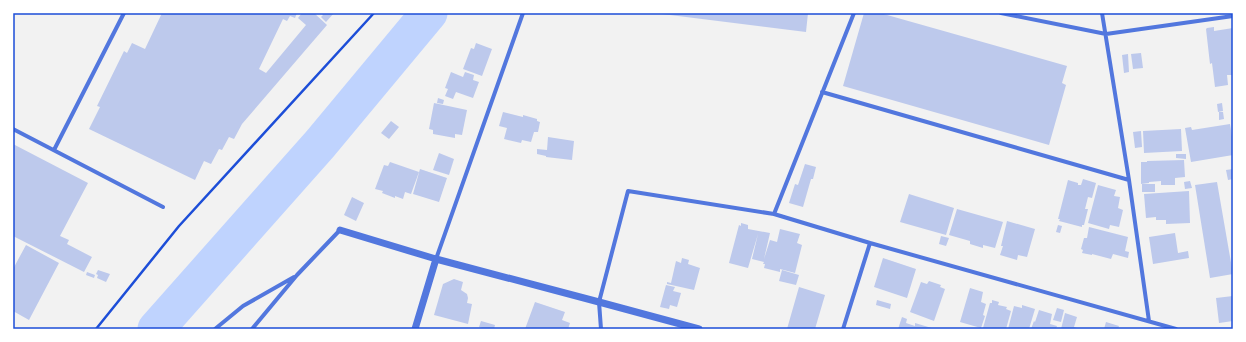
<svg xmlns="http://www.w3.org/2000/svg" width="1246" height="342" font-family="'Crimson Pro',serif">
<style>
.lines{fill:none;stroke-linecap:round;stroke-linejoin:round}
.river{stroke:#bfd3fe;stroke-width:37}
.building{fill:#bdc9ec}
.path{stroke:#1d4ed8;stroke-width:2.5}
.minor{stroke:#5277de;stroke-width:4}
.tertiary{stroke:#5277de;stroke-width:7}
.neatline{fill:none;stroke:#1d4ed8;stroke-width:1.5}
</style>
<rect width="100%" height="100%" fill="#f2f2f2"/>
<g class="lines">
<path class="river" d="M156,329L320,144L429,13"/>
</g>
<path class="building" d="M162,13H297L295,18L290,16L287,21L283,19L259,69L266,73L306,25L298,18L302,13H314L327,25L242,124L234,139L229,137L222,150L219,149L211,164L204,161L195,180L89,129L100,107L97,106L124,51L127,53L132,43L145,49Z
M321,13H334L326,22L321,17L323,15Z
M663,13H808L806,32L662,14Z
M864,13H880L1067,66L1062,83L1066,85L1049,145L843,86Z
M1214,27V31L1233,28V75H1227L1228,85L1215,87L1212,63L1210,64L1206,29L1207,28Z
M476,43L492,49L482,76L463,69L471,48L474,49Z
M1141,53L1143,68L1133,69L1131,54Z
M1128,54L1129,72L1124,73L1122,55Z
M451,72L463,77L465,72L474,75L473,80L479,82L473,98L456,92L453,99L445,96L448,89L445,88Z
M438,98L444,100L443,104L437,103Z
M434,103L467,110L462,135L455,134V138L433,134V130L429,129Z
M1222,103L1223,111L1218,112L1217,104Z
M503,112L523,117V115L537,119V121L540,122L538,132H534L531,142L522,140L521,143L504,139L507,128L499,126Z
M1219,112H1223L1224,119L1219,120Z
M391,121L399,127L389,139L381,133Z
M1230,124L1233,143V155L1191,162L1185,128L1191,127L1192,130Z
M1181,129L1182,151L1144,153L1143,131Z
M1141,131L1142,147L1135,148L1133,132Z
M548,137L574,141L572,160L546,157V156L537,154V149L547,150Z
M13,144L88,183L60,236L69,240L67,244L92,257L84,272L13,236Z
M439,153L454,159L449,175L433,170Z
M1176,154H1186V159L1176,158Z
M1184,160L1185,177L1175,178V185H1161V181L1149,182V183L1141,184V162H1147V161Z
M390,162L419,172L411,194L405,192L403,199L395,196V198L382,193L383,191L375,189L384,165L388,166Z
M805,164L816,167L813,179H811L803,207L789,203L795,184L798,185Z
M420,169L447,178L439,202L413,194Z
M1233,169V179L1228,180L1226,170Z
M1083,179L1096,183L1092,198L1088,197L1085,209H1088L1084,225H1082V227L1059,221L1060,219H1058L1068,180L1078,183V185H1081Z
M1190,181L1192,188L1185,189L1184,182Z
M1217,182L1233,274L1210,278L1195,185Z
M1142,184H1155V192H1142Z
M1098,185L1116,190L1114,196L1120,197L1118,208L1123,210L1119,227L1110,225L1109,229L1088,223Z
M1189,191L1190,223L1166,224V220H1156V217L1146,218L1144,194Z
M909,194L954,208L946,235L900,222Z
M352,197L364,203L356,221L344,215Z
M957,209L1003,222L995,248L983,245V248L970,244V241L949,235Z
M1007,221L1035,229L1027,257L1018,255L1017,260L1000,255L1003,246H1001Z
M741,223L748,225V229L770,233L764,259L770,240L777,242L780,229L800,234L797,243L802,245L795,273L780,269V272L764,268L765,264H763L764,262L752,259L758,234L748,268L729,263L739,225L741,226Z
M1058,225L1062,226L1060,233L1056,232Z
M1089,227L1128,237L1125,251L1129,252L1128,258L1113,254L1111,259L1092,254V255L1082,253L1083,250L1081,249L1084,238H1087Z
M1175,233L1178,253L1188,251L1189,258L1153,264L1149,237Z
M941,236L949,238L946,246L939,244Z
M26,245L59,263L29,320L13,311V269Z
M682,258L689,260L688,264L700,268L694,290L667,284V282L671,283L676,261L681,263Z
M883,258L916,269L907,298L874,287Z
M98,270L110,274L106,282L97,278L98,275L96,274Z
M782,270L799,275L796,285L779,281Z
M87,272L95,275L94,278L86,275Z
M454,279L463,282L461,290L467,294L468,298L467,303L472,304L468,324L434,315L443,284Z
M929,281L941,285L940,287L945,289L934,321L910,312L921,282L927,284Z
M666,285L675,287L673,291L681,293L677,307L670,305L669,309L660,307Z
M799,287L825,295L815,329H787Z
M970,288L983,292L981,302L986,304L983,315L985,316L981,328L960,322Z
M1233,296V321L1219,323L1216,298Z
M877,300L891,304L890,309L876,305Z
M992,300L999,302L998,305L1007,307L1006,309L1011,311L1006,329H987L983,328L990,303H992Z
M535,302L565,312L562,320L570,323L568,329H525Z
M1022,305L1035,309L1029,329H1008L1014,306L1022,308Z
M1057,308L1064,310L1061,322L1053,320Z
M1039,310L1052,314L1050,324L1057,326L1056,329H1031L1034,321L1035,322Z
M1065,313L1077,317L1074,327L1080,329H1061Z
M902,317L907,319L906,323L915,326V323L935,329H898Z
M481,321L495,325L494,329H485L479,327Z
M1106,322L1119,326L1118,329H1104Z"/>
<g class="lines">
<path class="path" d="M96,329L179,226L374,13"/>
<path class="minor" d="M1001,13L1106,34L1233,16
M1102,13L1129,180L1149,321
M822,92L1129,180
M13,129L163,207
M54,150L124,13
M774,214L854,13
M436,259L523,13
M215,329L243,306L294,277
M252,329L297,275L340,230
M601,329L599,302L628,191L774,214L870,243L1176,329
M843,329L870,243"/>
<path class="tertiary" d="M340,230L436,259L599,302L699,329
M415,329L436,259"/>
</g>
<rect width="1246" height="342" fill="none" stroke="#ffffff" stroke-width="28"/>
<rect x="14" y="14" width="1218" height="314" class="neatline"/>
</svg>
